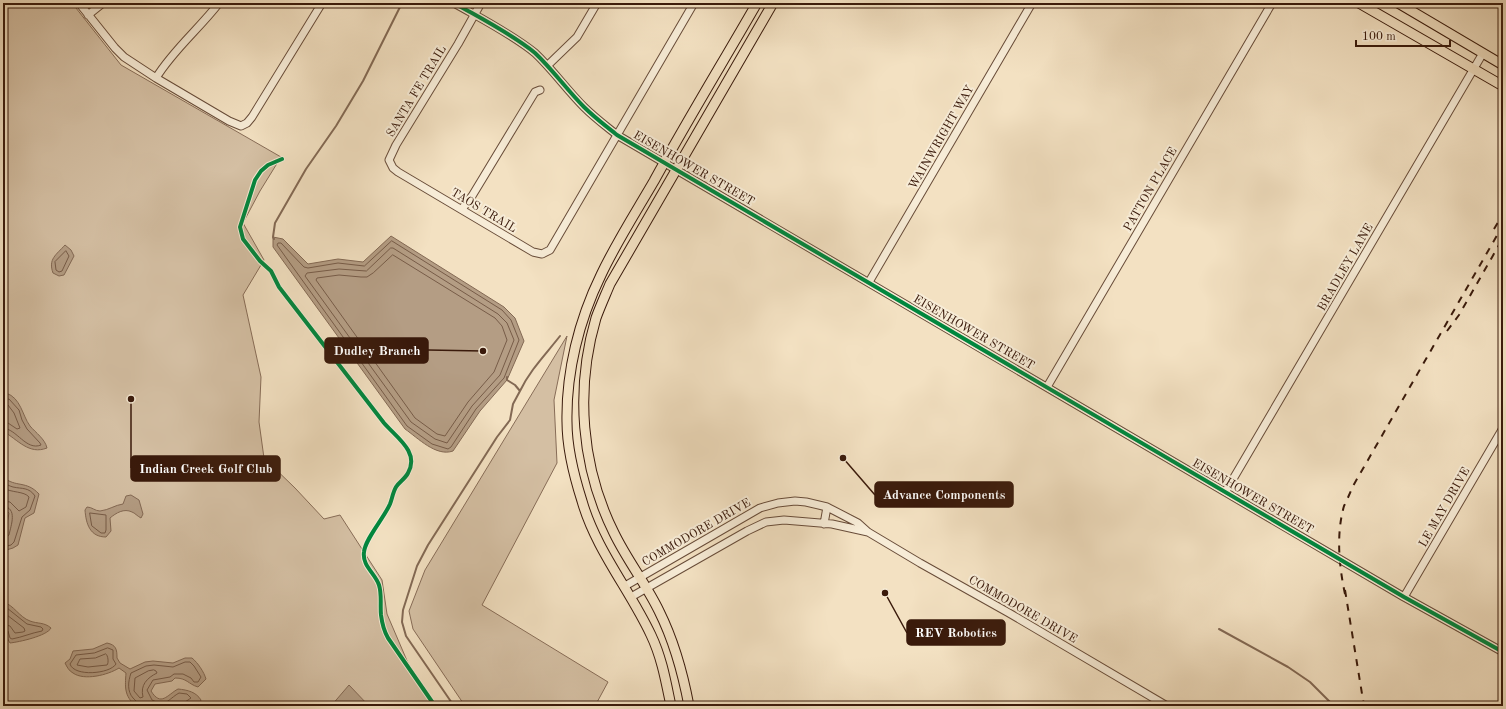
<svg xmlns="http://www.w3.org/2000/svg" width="1506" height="709" font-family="'Old Standard TT',serif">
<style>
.green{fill:#d4bfa3;stroke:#876c57}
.water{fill:#b49d84;stroke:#836954}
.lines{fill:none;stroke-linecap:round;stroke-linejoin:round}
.shore{stroke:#775c48;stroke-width:1}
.stream{stroke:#836954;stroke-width:2}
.minor-casing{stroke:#684c39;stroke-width:9}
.major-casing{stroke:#3a1a0b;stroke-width:11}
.minor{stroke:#f7ecd7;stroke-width:7}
.major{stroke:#f3e1c2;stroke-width:9}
.rail{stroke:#3a1a0b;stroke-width:2;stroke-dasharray:7 7;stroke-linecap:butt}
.cycleway-casing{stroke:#f7ecd7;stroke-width:6}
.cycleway{stroke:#00873e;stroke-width:4}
.labels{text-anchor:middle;stroke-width:4;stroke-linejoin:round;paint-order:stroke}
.street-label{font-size:12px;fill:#3a1a0b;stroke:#f7ecd7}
.leader{fill:none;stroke:#3a1a0b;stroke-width:1.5}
.callout-dot{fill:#3a1a0b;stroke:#f7ecd7;stroke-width:1.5}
.callout{fill:#3a1a0b;stroke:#3a1a0b;stroke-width:1.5}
.callout-label{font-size:13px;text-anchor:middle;font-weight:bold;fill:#fff}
</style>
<rect width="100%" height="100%" fill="#f3e1c2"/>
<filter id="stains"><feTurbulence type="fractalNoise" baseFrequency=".005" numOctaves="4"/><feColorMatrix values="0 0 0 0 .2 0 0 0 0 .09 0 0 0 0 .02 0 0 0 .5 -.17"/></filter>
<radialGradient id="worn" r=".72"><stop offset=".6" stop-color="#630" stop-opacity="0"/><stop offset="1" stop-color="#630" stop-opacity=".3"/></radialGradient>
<path class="green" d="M3,3H72L121,65L281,157L260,191L243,223L264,260L243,295L261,377L259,422L264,458L295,488L324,519L340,515L382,580L387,614L408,663L437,706H3Z
M567,336L554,400L557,463L482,605L608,682L595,706H465L413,629L409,611L425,570Z"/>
<path class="water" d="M391,236L504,307L515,318L524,341L507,380L480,411L453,451C436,457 418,438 405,429L273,247V237L283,239L308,264L338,259L363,262Z
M65,245L71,250L74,256L64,275L59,276L53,273C48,259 56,255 65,245Z
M6,393C21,398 22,415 30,426C36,433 45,439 47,448C29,455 18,440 3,431V398Z
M3,477C16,488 26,480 39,494L34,513L25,518L18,545L13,548L3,551V535H5L9,513L3,508Z
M131,495L139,500L143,514L141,518C137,516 135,513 132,512C124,508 116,513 110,518L111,531L106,537C90,537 86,524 85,510L87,507C92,507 95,511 100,511C109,510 115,505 123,504L126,496Z
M3,602C14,605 19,617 30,621C38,624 44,622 51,628C47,636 19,642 10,643L3,631Z
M107,643C116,645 117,649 117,658L120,663L130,669L145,662L153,661L173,663L185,658H192C198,663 204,672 206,679L198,687C188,684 187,678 175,678L172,681L155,684L151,691C161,707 167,695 178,689C188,690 196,692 201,700L199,705L195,706L190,703L187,706H136C124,696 125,687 126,673L119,668C108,675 84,681 73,673C69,671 67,667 65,663L70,659L73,651L93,649Z
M349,685L369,706H331Z"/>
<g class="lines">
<path class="shore" d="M392,241L502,310L511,320L519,340L504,378L476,409L451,447L448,449L432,444L407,426L277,245L278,243H281L304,267L308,268L338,263L364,266Z
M391,248H393L498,314L507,323L514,340L500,375L472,406L447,443L435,439L411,422L305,276L307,273L339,269L366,271Z
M66,251L69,256L62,271L59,272L56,270L55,262Z
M393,255L495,318L502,326L507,340L494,372L468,402L445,436L437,434L415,418L316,280L317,278L339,275L361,277H367L373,273Z
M3,400L9,399L19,410L22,420L27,429L40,443L41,445C26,451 17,429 3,428
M3,405H8L14,413L20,428L17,429L8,423H3
M3,482C6,484 9,486 13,487C22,489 29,487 35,496L30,510L22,517L14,542L11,545L3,547
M3,488C12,493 24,491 29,497L26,507L19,511L10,502L3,501
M3,506C18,508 11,525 9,535L6,537L3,538
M90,513L106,515V530L105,533H101L92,526Z
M3,606L7,608L27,624L41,627L43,629L42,631C31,633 23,637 12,639L10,638L8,631L3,629
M3,612L24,628L25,631L23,632L15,633L10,626L3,624
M108,648L113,650V659L116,664C110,674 74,677 70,664L76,655L94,653Z
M106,654C108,655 109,663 107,665L88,667L77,665L80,659L95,658Z
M154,670L156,671L157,673C147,678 140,685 143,697L140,698L134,691L135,678L148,671Z
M138,706C138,702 136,701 133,698C127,691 128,682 131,673L146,666L154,665L173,667L185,662H190L194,666L201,677L198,682H194L191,678L183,674H174L170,677L153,680L147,690L152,700C167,707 167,700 179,693L187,694L191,698L185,702L184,706"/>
<path class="stream" d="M274,239L273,237L275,223L306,169L336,126L363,81L402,3
M520,391C530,370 546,354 560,336
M1219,629L1288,667L1310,682L1334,706
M454,706L406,636L402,622L403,610L417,566L428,545L497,437L510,420L513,404L520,391L515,385L507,380V377"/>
<defs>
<path id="minor" d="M79,3L115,48L124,57L156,78L229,121L241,126L247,123L252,117L322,3
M454,3C480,18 512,34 535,53C553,70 567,90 584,107C595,118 606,126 617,135L1404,597L1503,652
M481,3L458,44L396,145L389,160L393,168L398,172L533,252L542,254L550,250L694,3
M88,15L103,3
M548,65L577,37L597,3
M156,78C173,50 199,29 219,3
M462,209L472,196L535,92L540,90
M869,282L1032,3
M1047,387L1272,3
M1226,491L1483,53
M824,524L827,507
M625,586L760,508L778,503L795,501L806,502L827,507L858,523L868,532L920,563L1009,613L1167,706
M631,597L747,531L766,522L784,520L832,524L868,532
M1404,597L1503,428"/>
<path id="major" d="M1359,3L1503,86
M1398,3L1503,65
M671,706C666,682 662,658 651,635C630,590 596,550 582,501C574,476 567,448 567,422C566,372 579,320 601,275C616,243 636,212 654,181C687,121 723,62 757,3
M689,706C683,674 674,641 659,611C646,584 627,560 614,533C581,467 575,389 596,318C600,307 605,296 610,284L773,3"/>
</defs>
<use href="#minor" class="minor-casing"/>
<use href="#major" class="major-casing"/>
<use href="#minor" class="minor"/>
<use href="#major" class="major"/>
<path class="rail" d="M1494,229L1503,214
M1447,331L1459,315L1503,238
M1345,590L1364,706
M1345,594C1339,566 1336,534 1344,506C1347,500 1350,493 1353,486L1503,225"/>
<defs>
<path id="cycleway" d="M454,3C480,18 512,34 535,53C553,70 567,90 584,107C595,118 606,126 617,135L1404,597L1503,652
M282,159L268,165L261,171L255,180L240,227L243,239L260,261L271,271L279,287L384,423C396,437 420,452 408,473C405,479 399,482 396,487C393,492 392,499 390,504C384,518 365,539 364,552C362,566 375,573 379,585C382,594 380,605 381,615C382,623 384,631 388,638L435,706"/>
</defs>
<use href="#cycleway" class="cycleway-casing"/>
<use href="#cycleway" class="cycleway"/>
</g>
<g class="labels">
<g class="street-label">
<text transform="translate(416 91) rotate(-59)" y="4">SANTA FE TRAIL</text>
<text transform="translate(941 137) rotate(-60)" y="4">WAINWRIGHT WAY</text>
<text transform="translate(694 168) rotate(30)" y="4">EISENHOWER STREET</text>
<text transform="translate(1150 189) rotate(-60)" y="4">PATTON PLACE</text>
<text transform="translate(484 210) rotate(31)" y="4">TAOS TRAIL</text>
<text transform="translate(1345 267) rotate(-60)" y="4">BRADLEY LANE</text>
<text transform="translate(974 332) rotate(30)" y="4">EISENHOWER STREET</text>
<text transform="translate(1253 496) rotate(30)" y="4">EISENHOWER STREET</text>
<text transform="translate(1444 507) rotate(-60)" y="4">LE MAY DRIVE</text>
<text transform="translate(696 532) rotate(-30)" y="4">COMMODORE DRIVE</text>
<text transform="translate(1023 609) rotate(30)" y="4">COMMODORE DRIVE</text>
</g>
</g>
<path class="leader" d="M483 351L428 350M131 399L131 468M843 458L875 495M885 593L907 633"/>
<g class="callout-dot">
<circle cx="483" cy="351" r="4"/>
<circle cx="131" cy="399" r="4"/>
<circle cx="843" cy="458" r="4"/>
<circle cx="885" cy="593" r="4"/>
</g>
<g class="callout">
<rect x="325" y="338" width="103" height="25" rx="4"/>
<rect x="131" y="456" width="149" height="25" rx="4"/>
<rect x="875" y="482" width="138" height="25" rx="4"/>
<rect x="907" y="620" width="98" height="25" rx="4"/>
</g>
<g class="callout-label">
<text x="377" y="355">Dudley Branch</text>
<text x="206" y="473">Indian Creek Golf Club</text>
<text x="944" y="499">Advance Components</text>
<text x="956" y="637">REV Robotics</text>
</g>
<rect width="1506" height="709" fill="none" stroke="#f3e1c2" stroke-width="16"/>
<rect x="4" y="4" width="1498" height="701" fill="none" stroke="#3a1a0b" stroke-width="2"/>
<rect x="8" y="8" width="1490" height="693" fill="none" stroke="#3a1a0b"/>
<path d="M1356 40v6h94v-6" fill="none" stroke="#3a1a0b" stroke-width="2"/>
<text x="1362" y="40" font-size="12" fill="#3a1a0b" stroke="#f7ecd7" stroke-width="3" paint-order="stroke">100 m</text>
<rect width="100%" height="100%" filter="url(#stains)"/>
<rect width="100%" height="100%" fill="url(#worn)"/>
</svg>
